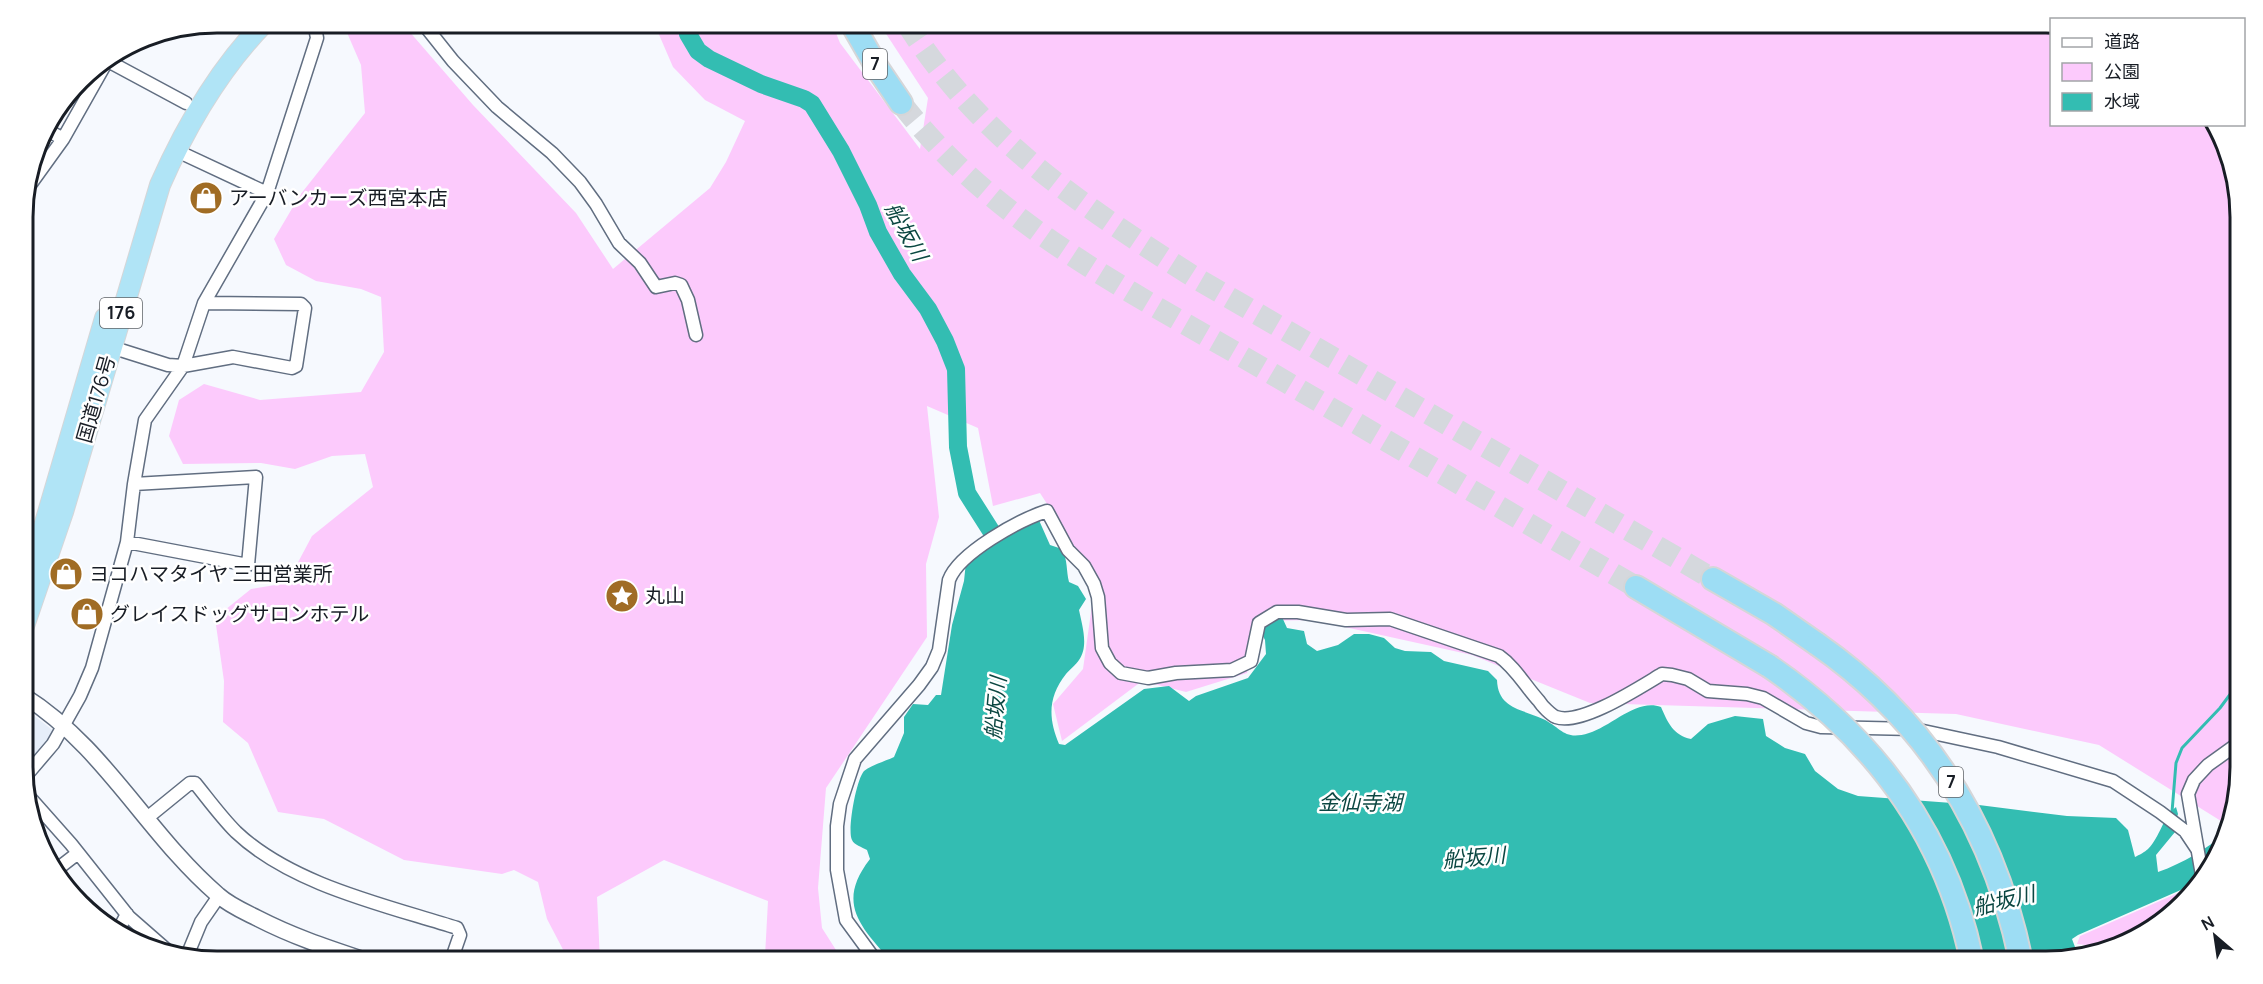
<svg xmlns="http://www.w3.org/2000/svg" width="2263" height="984" font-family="Manrope,'Noto Sans JP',sans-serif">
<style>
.built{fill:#e6eef9}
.green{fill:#fccafc}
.water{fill:#33bdb2}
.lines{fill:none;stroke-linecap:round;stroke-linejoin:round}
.stream{stroke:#33bdb2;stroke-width:3}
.river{stroke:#33bdb2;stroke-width:18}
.motorway-tunnel{stroke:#d5d8dd;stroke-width:22;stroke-dasharray:22 11;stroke-linecap:butt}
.minor-casing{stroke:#616e81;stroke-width:15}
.tertiary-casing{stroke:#616e81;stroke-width:18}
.trunk-casing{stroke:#d5d6d8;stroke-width:22}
.motorway-casing{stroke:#d5d6d8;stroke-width:26}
.minor{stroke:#fff;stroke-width:12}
.tertiary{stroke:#fff;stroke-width:15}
.trunk{stroke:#b0e4f6;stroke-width:20}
.motorway{stroke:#9dddf4;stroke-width:22}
.motorway-bridge-casing{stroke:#d5d6d8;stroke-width:26;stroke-linecap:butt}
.motorway-bridge{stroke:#9dddf4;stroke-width:22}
.labels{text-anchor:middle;stroke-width:5;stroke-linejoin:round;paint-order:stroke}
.shield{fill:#fff;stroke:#5d6166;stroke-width:1.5}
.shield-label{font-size:18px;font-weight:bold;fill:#181d25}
.poi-label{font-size:20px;fill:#181d25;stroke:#fff;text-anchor:start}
.street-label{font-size:20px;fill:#181d25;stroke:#fff}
.water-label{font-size:21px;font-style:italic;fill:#0b4742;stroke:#fff}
.rim{fill:none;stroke:#181d25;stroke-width:3}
</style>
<rect width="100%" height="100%" fill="#f6f9fe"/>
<path class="built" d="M24,708L55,732L24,768Z"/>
<path class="green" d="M348,23H402L473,105L576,213L613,269L710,188L726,162L745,121L705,100L673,67L654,23H832L840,43L920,149L928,98L879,23L2051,24L2052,124L2211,125L2239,192L2240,768L2229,826L2099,745L1956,714L1590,703L1472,655L1313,620L1259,621L1247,673L1186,692L1142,681L1062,741L1053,704L1083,669L1093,598L1069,538L1040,493L993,506L978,428L927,406L939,517L926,564L927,637L826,788L818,888L822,928L843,961H762L765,956L768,901L664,860L597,897L600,961H569L547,919L538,882L514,870L502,874L404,860L324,819L278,812L248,743L223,722L224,681L215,618L251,589L287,583L312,536L373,487L365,454L332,456L295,469L261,463L183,464L169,436L179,400L204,384L260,400L361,392L384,352L381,297L361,289L316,281L286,265L274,239L300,195L365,113L361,65L345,28Z
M2194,886L2195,891L2155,929L2089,951L2086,945L2077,944L2080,936Z"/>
<path class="water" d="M1038,518L1050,545L1062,549C1068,561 1066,570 1069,582L1078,586L1086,599L1079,610C1082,625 1089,646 1079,660C1076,665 1070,669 1066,674C1048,697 1048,718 1059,744L1065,745L1144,689L1169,686L1189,701L1196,696L1248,678L1266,654L1265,640L1260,630L1282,617L1287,628L1304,631L1307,644L1317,651L1338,645L1354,634H1369L1384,638L1395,648L1405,651L1431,652L1444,661L1488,671L1497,680C1498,709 1522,709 1543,719C1562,728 1564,741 1589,733C1612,726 1637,698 1661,707C1668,723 1673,735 1691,739L1708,724L1735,716L1763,719L1766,736L1785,748L1805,754L1815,771L1838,789L1858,796L1979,805L2067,816L2116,818L2128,830L2135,857C2139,855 2145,852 2148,849C2160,837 2163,817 2176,807L2178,814L2173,829L2175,832L2156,855L2158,872C2184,863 2205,849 2227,833L2226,841L2209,871L2204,875L2183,889L2078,935L2072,939L2075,947L2083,953L2059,961H891C860,926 836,903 870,859L867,850C862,847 854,845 852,840C847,831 856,780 864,771C871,765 886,761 894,757L904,733V717L913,704L928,705L936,695H941L952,625L964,581L966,562Z"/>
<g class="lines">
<path class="stream" d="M2172,812L2176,763L2182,748L2220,708L2240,681"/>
<path class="river" d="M697,22L693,25L688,34L698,51L709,59L761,84L804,99L812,104L841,151L868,205L878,232L902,274L928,309L945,341L956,369L958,447L967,493L993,534"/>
<path class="motorway-tunnel" d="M906,22C979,138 1081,205 1194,277L1713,579
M901,103C994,224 1135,294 1264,369C1388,442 1512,514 1636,587"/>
<defs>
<path id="minor" d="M422,22L453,61L497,107L552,153L580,182L596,204L619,243L640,263L656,287L675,283L681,285L688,300L696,335
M106,60L186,103
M44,128L63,139
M175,150L267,193
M27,189L63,139L107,61
M111,347L168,365L183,366L233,357L292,368L296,366L305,308L301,304L204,303
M127,542L248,565L256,477L134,484
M24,778L53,744L80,696L92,668L127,542L134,484L145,420L183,366L204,303L267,193L317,38L314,22
M24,791L71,844L129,917L169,952
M147,818L190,783H195C208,799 221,817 236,832C292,885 385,905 457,928L460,935L451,961
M56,870L78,853
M2203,881L2188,794L2194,780L2208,765L2240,742
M119,929L127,914
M187,956L201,922L219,896
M876,961L846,920L837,870V826L840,804L855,759L919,685L932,667L939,650L949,580C959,553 1019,520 1047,511L1068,550L1084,566L1094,584L1098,597L1102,648L1110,663L1121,673L1148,678L1176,673L1232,670L1251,661L1259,623L1277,612H1298L1346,620L1390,619L1499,656C1516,668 1525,686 1539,701C1542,706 1551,715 1556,717C1581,726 1640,687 1662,674L1672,675L1688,679L1708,691L1747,694L1763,698L1806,723L1821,727L1914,729L1998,747L2113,781L2160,812L2185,831L2197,849"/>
<path id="tertiary" d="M24,696C105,747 147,834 218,895C229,905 243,911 257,918C294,937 328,948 367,961"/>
<path id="trunk" d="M35,557L105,318
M24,626L63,512L160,185C186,126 219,69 265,22"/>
<path id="motorway" d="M851,22L878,69L901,103
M1713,579L1774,614L1817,644
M1636,587L1769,666"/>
</defs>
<use href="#minor" class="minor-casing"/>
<use href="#tertiary" class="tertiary-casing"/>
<use href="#trunk" class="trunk-casing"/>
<use href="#motorway" class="motorway-casing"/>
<use href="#minor" class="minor"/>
<use href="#tertiary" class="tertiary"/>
<use href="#trunk" class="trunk"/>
<use href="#motorway" class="motorway"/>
<defs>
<path id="motorway-bridge" d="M1817,644C1928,721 1994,830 2021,961
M1769,666C1874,738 1946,835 1972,961"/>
</defs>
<use href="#motorway-bridge" class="motorway-bridge-casing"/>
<use href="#motorway-bridge" class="motorway-bridge"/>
</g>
<defs>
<symbol id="shop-disc" viewBox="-11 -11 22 22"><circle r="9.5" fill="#a06c24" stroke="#fff"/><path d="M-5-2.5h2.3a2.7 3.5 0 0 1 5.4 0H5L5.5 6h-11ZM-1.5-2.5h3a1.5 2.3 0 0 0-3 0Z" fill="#fff"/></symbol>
<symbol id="sight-disc" viewBox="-11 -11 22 22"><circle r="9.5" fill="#a06c24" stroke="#fff"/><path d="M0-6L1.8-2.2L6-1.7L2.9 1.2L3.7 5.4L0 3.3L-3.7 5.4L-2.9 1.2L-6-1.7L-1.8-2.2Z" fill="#fff"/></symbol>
</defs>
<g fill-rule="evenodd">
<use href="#shop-disc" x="187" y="179" width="38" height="38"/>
<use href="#shop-disc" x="47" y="555" width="38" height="38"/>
<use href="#sight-disc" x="603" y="577" width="38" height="38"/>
<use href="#shop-disc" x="68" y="595" width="38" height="38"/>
</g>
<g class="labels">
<g class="shield">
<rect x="863" y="49" width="24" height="30" rx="4.5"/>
<rect x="100" y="298" width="42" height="30" rx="4.5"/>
<rect x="1939" y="767" width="24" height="30" rx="4.5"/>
</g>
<g class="shield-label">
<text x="875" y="70">7</text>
<text x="121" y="319">176</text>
<text x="1951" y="788">7</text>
</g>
<g class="poi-label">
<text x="229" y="205">アーバンカーズ西宮本店</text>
<text x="89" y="581">ヨコハマタイヤ 三田営業所</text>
<text x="645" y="603">丸山</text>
<text x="110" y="621">グレイスドッグサロンホテル</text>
</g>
<g class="street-label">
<text transform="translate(96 399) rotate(-74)" y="7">国道176号</text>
</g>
<g class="water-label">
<text transform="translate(906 232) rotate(61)" y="7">船坂川</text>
<text transform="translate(996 708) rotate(-85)" y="7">船坂川</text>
<text x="1360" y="810">金仙寺湖</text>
<text transform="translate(1474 858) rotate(-5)" y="7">船坂川</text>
<text transform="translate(2004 901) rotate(-14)" y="7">船坂川</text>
</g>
</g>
<path d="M0 0H2263V984H0ZM217 33H2046A184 184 0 0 1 2230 217V767A184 184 0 0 1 2046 951H217A184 184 0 0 1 33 767V217A184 184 0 0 1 217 33Z" fill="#fff" fill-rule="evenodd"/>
<path class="rim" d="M217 33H2046A184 184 0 0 1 2230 217V767A184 184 0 0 1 2046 951H217A184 184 0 0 1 33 767V217A184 184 0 0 1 217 33Z"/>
<rect x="2050" y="18" width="195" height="108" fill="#ffffff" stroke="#a3a5a8" stroke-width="1.5"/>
<rect x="2062" y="38" width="30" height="9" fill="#ffffff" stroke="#a3a5a8" stroke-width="1.5"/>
<text x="2104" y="48" font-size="18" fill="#181d25">道路</text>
<rect x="2062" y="63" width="30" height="18" fill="#fccafc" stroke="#a3a5a8" stroke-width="1.5"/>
<text x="2104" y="78" font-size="18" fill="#181d25">公園</text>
<rect x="2062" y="93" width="30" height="18" fill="#33bdb2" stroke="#a3a5a8" stroke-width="1.5"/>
<text x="2104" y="108" font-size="18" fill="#181d25">水域</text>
<g transform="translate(2215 936) rotate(331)" stroke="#ffffff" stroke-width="4.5" paint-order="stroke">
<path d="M0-4.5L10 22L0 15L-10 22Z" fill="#181d25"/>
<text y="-9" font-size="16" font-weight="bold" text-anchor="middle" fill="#181d25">N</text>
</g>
</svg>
